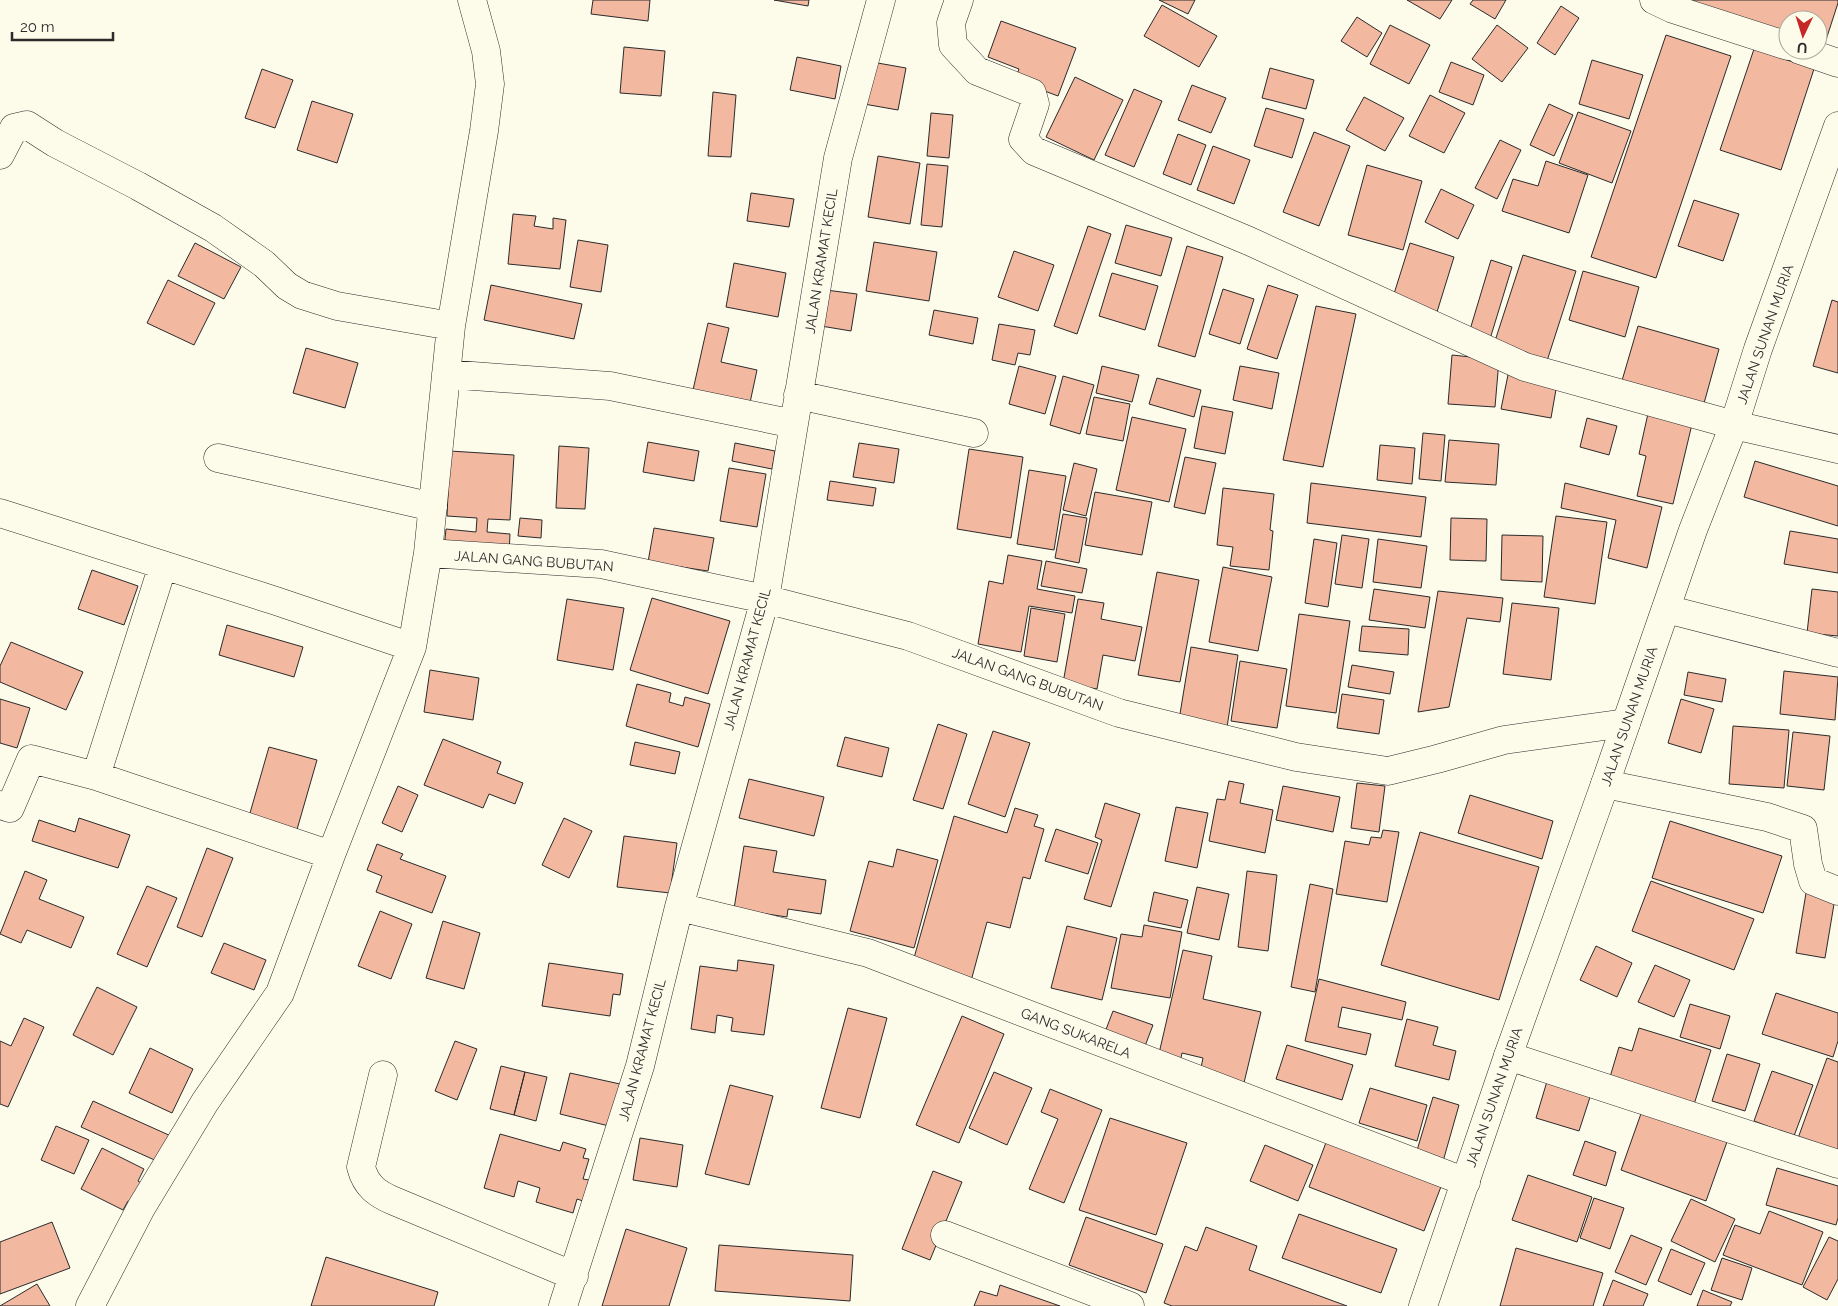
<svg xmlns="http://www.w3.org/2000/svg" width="1838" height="1306" font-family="Raleway,sans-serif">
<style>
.building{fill:#f2b8a0;stroke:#2b2b2b}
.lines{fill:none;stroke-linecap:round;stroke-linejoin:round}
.minor-casing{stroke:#2b2b2b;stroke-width:29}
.secondary-casing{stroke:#2b2b2b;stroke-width:29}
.minor{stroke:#fdfbea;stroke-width:28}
.secondary{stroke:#fdfbea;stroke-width:28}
.labels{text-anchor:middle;stroke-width:4;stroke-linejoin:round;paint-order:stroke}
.street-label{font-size:14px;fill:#2b2b2b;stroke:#fdfbea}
</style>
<rect width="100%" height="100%" fill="#fdfbea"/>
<path class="building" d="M593,0H650L648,21L591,14Z
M774,0H809L808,6Z
M1159,0H1195L1188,14Z
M1407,0H1452L1440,19Z
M1473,0H1506L1495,19L1470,4Z
M1694,0H1838V3L1824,46L1818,44V20H1788V34L1693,2Z
M1162,5L1217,36L1199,67L1144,36Z
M1561,6L1579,18L1555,55L1537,43Z
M1357,17L1382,33L1367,57L1341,41Z
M1001,21L1076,48L1058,96L1015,80L1019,69L988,57Z
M1390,25L1430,45L1409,84L1370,64Z
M1497,25L1528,48L1502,82L1472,59Z
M1666,35L1731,56L1656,278L1591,257Z
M624,47L665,51L661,96L620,93Z
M1754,49L1814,69L1781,170L1720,150Z
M797,57L841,66L835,99L790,90Z
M1592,60L1643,75L1629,119L1579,104Z
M872,62L906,68L898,110L864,104Z
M1451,62L1484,75L1473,105L1439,92Z
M1270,68L1314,80L1306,109L1262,98Z
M262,69L293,80L275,128L245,118Z
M1075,77L1123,100L1094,160L1046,137Z
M1192,85L1226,98L1211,133L1178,120Z
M1134,89L1162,101L1134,167L1105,155Z
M713,92L736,95L731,157L708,156Z
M1430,95L1465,113L1444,153L1409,136Z
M1364,97L1404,118L1385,151L1346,130Z
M312,101L353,114L337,163L297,150Z
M1549,104L1573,115L1554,156L1530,145Z
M1266,108L1304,119L1292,158L1254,146Z
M1578,112L1631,131L1612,183L1559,163Z
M931,113L953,115L949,158L927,156Z
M1314,132L1350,146L1319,226L1283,212Z
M1178,134L1206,145L1191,185L1163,174Z
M1500,140L1521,150L1497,199L1475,188Z
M1213,146L1250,160L1234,204L1197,190Z
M878,156L920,163L910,224L868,217Z
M1546,161L1588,175L1569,233L1502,211L1513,179L1538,186Z
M927,164L948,166L942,227L921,225Z
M1367,165L1422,181L1403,250L1348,235Z
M1441,189L1474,205L1458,239L1425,222Z
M751,193L794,199L789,227L747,221Z
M1694,200L1739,214L1723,261L1678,246Z
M513,214L536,216L534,226L553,229V218L566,220L560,269L508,264Z
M1126,225L1172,238L1161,276L1115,263Z
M1088,226L1111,234L1077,334L1054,326Z
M578,240L608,245L601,292L570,287Z
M874,242L937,252L929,301L866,291Z
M195,243L241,267L224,299L178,276Z
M1410,243L1454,257L1437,312L1393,297Z
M1187,246L1223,257L1195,357L1158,346Z
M1014,251L1054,265L1038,311L998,297Z
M1523,255L1576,271L1546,364L1493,347Z
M1491,260L1512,267L1490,339L1469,333Z
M734,263L786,273L778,317L726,307Z
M1583,271L1639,287L1625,337L1569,320Z
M1112,273L1158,286L1145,330L1099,316Z
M168,280L215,303L194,345L147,323Z
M491,285L582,304L574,339L484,320Z
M1268,285L1298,295L1277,359L1247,349Z
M1223,289L1254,299L1240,344L1209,334Z
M826,290L857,294L851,331L821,326Z
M1832,300L1838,302V373L1813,366Z
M1316,306L1356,314L1323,467L1283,460Z
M934,310L978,318L973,344L929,335Z
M708,323L729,328L721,362L757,370L748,412L691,399Z
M999,324L1035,330L1030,355L1018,353L1015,365L992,360Z
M1638,326L1719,349L1703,407L1621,384Z
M306,348L358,363L345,408L293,393Z
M1452,355L1499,360L1495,407L1448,404Z
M1019,366L1056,376L1045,414L1009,404Z
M1102,366L1139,375L1132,402L1096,393Z
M1240,366L1279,373L1272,409L1233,400Z
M1509,370L1558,378L1551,418L1501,409Z
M1063,376L1094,385L1080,434L1050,425Z
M1157,378L1201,390L1194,417L1149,404Z
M1094,397L1130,404L1123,441L1086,434Z
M1202,406L1233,412L1225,454L1194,448Z
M1649,409L1693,420L1673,504L1637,496L1646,456L1639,454Z
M1132,417L1186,429L1169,502L1116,490Z
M1587,418L1617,426L1609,455L1580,447Z
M1423,433L1445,435L1441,481L1419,479Z
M1449,440L1499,444L1496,485L1445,482Z
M648,442L699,451L694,481L643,472Z
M735,443L775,451L772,469L732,461Z
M859,443L899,449L894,483L853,477Z
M1380,445L1415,448L1412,484L1377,480Z
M559,446L589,448L585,509L556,508Z
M969,449L1023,457L1011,538L957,529Z
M450,451L514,455L510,520L488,519L487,532L510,534L509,553L444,549L446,529L476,532L477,518L447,516Z
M1185,457L1216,463L1205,514L1174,507Z
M1755,461L1838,486V526L1744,497Z
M1074,463L1097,469L1086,516L1063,510Z
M729,468L766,474L757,527L720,521Z
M1029,470L1066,476L1054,550L1017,544Z
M830,481L876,488L873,506L827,500Z
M1311,483L1426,497L1421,537L1307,523Z
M1565,483L1662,507L1647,568L1608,558L1616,520L1561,508Z
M1223,488L1274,494L1270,530L1273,531L1269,570L1230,566L1233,547L1217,545Z
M1095,492L1152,502L1142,555L1085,545Z
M1063,514L1087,518L1079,563L1055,558Z
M1556,516L1607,522L1595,604L1544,597Z
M520,518L542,520L541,538L518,536Z
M1451,518L1487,519L1486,561L1450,560Z
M654,528L714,538L708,571L648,562Z
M1790,531L1838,539V573L1784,564Z
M1342,535L1369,539L1362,588L1335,584Z
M1502,535L1543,536L1542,582L1501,580Z
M1314,539L1337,543L1328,607L1305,603Z
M1378,539L1427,546L1421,588L1373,582Z
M1008,555L1042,561L1037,589L1075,596L1072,613L1029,606L1021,652L978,644L989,581L1003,584Z
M1046,561L1087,569L1082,593L1041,586Z
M1223,567L1272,577L1258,651L1209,642Z
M92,570L138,586L124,625L78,609Z
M1157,572L1199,580L1180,682L1138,675Z
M1374,589L1430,597L1425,628L1369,620Z
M1812,589L1838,592V636L1807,633Z
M1438,591L1503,598L1500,622L1467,618L1449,707L1418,712Z
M652,598L730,621L708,694L630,670Z
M567,599L624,608L613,670L557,660Z
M1078,599L1104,603L1101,619L1142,627L1135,661L1103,655L1097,689L1063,683Z
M1512,603L1559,608L1551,680L1503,674Z
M1031,608L1065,614L1057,662L1024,656Z
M1299,614L1350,621L1336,713L1286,706Z
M227,625L303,647L294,677L219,655Z
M1362,626L1409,629L1408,655L1359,651Z
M11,642L83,672L66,710L0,682V666Z
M1191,647L1238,655L1226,734L1178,726Z
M1240,661L1287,669L1277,728L1231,721Z
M1352,665L1394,672L1390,694L1348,687Z
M430,670L479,678L473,720L424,712Z
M1784,671L1838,677L1835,720L1780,714Z
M1688,672L1726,679L1722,702L1684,695Z
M637,684L671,693L669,702L683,706L685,697L710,704L698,747L626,726Z
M1342,694L1384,700L1379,734L1337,728Z
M0,699L30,708L17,748L0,743Z
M1681,699L1714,709L1701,753L1668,743Z
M938,724L967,734L943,809L913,800Z
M1733,726L1789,730L1784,788L1729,784Z
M993,731L1030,743L1005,817L968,804Z
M1793,732L1830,736L1824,790L1787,786Z
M845,737L889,748L882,777L837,766Z
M443,739L501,762L497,773L523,783L515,804L489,794L483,808L424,785Z
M635,742L680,752L675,774L630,765Z
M269,747L317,760L296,833L248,820Z
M749,779L824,797L814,836L739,818Z
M1229,781L1244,784L1240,803L1273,810L1265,853L1209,841L1217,799L1225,800Z
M1357,783L1385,786L1379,832L1351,828Z
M398,786L418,795L402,832L382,823Z
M1283,786L1340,797L1333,832L1276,820Z
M1470,795L1553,821L1542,859L1458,833Z
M1105,803L1140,814L1111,907L1084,899L1102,840L1095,837Z
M1176,807L1208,813L1197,868L1165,861Z
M1015,808L1038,815L1034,826L1044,829L1030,879L1023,877L1010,928L987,922L971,981L912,965L954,816L1007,833Z
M79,818L130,835L118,868L32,841L39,820L75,832Z
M564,818L592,831L569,878L542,865Z
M1670,821L1782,856L1763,913L1652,878Z
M1056,829L1098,843L1088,874L1045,861Z
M1383,830L1399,832L1387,902L1336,894L1345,841L1369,845L1371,837L1381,838Z
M1420,832L1539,867L1499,1000L1381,965Z
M624,836L677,843L670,893L617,887Z
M377,844L403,854L400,859L446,876L432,913L376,892L382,876L367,870Z
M744,846L777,851L773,872L826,880L821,914L788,909L787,917L734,909Z
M207,848L233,858L202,937L177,927Z
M897,849L938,860L914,948L850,931L869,861L893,867Z
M25,871L47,880L39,899L84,917L71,948L27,930L21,943L0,934Z
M1247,871L1277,875L1268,951L1238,947Z
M1651,881L1754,919L1734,970L1632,931Z
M1310,884L1333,889L1315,992L1291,987Z
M147,886L177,898L147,967L117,954Z
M1197,887L1229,894L1219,940L1187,933Z
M1154,892L1188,900L1181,928L1148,921Z
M1806,893L1835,898L1825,958L1796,953Z
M380,911L412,924L391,979L358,966Z
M443,921L480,933L464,989L426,978Z
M1144,925L1182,932L1170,998L1111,988L1121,934L1142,937Z
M1067,926L1117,938L1102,1000L1051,988Z
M224,943L266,960L254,990L211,973Z
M1596,946L1632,963L1617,997L1580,980Z
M1183,950L1212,956L1203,999L1261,1012L1243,1087L1199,1077L1203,1058L1182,1053L1179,1067L1157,1062Z
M738,960L774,965L764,1035L731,1031L733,1018L717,1015L715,1033L691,1029L700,966L737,971Z
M549,963L623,974L620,995L613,994L610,1016L542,1006Z
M1655,965L1690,980L1674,1017L1638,1002Z
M1319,979L1406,1002L1402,1020L1342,1007L1338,1027L1371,1034L1366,1055L1305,1041Z
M97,987L137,1007L113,1055L73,1035Z
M1776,993L1838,1013V1041L1833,1057L1762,1034Z
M1690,1004L1730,1016L1720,1049L1680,1037Z
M848,1008L887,1018L860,1118L821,1108Z
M1113,1011L1153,1025L1142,1054L1102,1040Z
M962,1016L1004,1034L959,1143L916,1125Z
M24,1018L44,1027L8,1107L0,1104V1041L11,1046Z
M1407,1019L1438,1027L1433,1045L1456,1051L1449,1080L1395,1066Z
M1639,1028L1711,1050L1692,1111L1607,1087L1619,1047L1632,1051Z
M455,1041L477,1049L457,1100L435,1091Z
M1287,1045L1353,1065L1342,1100L1276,1079Z
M150,1048L193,1069L172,1113L129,1093Z
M1727,1054L1760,1064L1745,1111L1712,1101Z
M1827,1058L1838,1062V1156L1797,1141Z
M501,1066L525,1072L514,1115L490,1109Z
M1772,1071L1813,1085L1794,1136L1754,1121Z
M525,1072L547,1077L536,1121L514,1115Z
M994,1072L1032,1088L1007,1145L969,1128Z
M570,1073L620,1084L609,1126L560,1114Z
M1548,1078L1592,1091L1579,1131L1536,1118Z
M730,1085L773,1096L749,1185L705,1174Z
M1370,1088L1427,1105L1417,1141L1359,1123Z
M1050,1089L1102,1110L1064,1203L1029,1189L1058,1119L1041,1112Z
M1433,1097L1459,1105L1442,1165L1415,1157Z
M93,1101L171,1136L159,1162L81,1127Z
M1643,1108L1728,1139L1706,1201L1621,1170Z
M1110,1118L1187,1143L1156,1235L1079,1210Z
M56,1126L89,1140L74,1174L41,1160Z
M500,1134L560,1151L563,1142L586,1149L583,1158L589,1159L583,1179L589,1180L583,1201L577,1199L573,1213L536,1202L540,1188L518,1181L514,1197L484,1188Z
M640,1138L683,1145L677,1187L633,1180Z
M1327,1140L1442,1184L1424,1231L1309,1187Z
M1585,1141L1616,1152L1606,1186L1573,1175Z
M1265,1145L1313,1165L1298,1201L1250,1181Z
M102,1148L144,1169L138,1181L147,1187L137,1206L128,1201L123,1210L81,1189Z
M1777,1168L1838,1186V1218L1836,1225L1766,1205Z
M933,1171L962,1182L930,1260L902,1249Z
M1528,1175L1592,1197L1577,1242L1512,1220Z
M1594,1198L1624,1208L1610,1249L1580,1238Z
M1691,1199L1735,1219L1715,1262L1671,1241Z
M1769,1211L1823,1232L1802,1285L1723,1255L1735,1225L1760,1234Z
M1299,1214L1397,1249L1381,1293L1282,1258Z
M1086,1217L1163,1244L1146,1293L1069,1265Z
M52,1222L70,1268L0,1294V1242Z
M1206,1227L1257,1246L1249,1270L1347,1306H1172L1164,1303L1185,1246L1197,1251Z
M626,1229L687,1248L669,1306H602Z
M1631,1235L1662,1248L1646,1285L1615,1272Z
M1829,1237L1838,1241V1279L1827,1300L1803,1287Z
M719,1245L853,1255L850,1301L715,1291Z
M1516,1248L1603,1273L1593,1306H1500Z
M1671,1249L1705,1263L1691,1295L1658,1281Z
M326,1257L438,1292L434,1306H311Z
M1722,1258L1752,1268L1742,1300L1711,1290Z
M1613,1280L1648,1294L1643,1306H1603Z
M37,1284L50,1306H0Z
M1000,1285L1060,1306H974L980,1291L997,1296Z
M1703,1290L1732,1302L1730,1306H1697Z"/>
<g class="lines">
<defs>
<path id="minor" d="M959,0L951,23L953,45L977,71L1032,93L1035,104L1023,139L1034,151L1249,241L1525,367L1734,425L1838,449
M1654,0L1673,9L1788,46
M1800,50L1838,63
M0,155L14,128L27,125L55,143L138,186L213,228L264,264L287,286L302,295L337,306L451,326
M446,374L610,386L794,424
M798,395L974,433
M218,458L433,507
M0,513L276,601L412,647
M428,553L601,564L765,599L908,636L1119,713L1296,757L1388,771L1437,759L1504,740L1626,723
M1666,609L1838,653
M96,776L331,855
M1605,784L1767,817L1803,829L1808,864L1813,881L1838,891
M0,805L10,808L31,759L96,776L163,565
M679,907L868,953L1466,1182
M1508,1056L1838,1164
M383,1075L361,1167C366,1186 377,1194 394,1201L574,1276
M945,1235L1130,1306
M90,1306L141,1208L205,1102L280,993L331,855L412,647L428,553L451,326L484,131L490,84L486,51L472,0
M563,1306L640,1066L679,907L765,599L838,158L881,0"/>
<path id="secondary" d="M1423,1306L1508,1056L1605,784L1693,530L1734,425L1758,349L1838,126"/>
</defs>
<use href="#minor" class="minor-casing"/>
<use href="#secondary" class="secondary-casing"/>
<use href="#minor" class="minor"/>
<use href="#secondary" class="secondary"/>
</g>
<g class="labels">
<g class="street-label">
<text transform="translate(821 261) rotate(-81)" y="5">JALAN KRAMAT KECIL</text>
<text transform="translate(1765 334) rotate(-71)" y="5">JALAN SUNAN MURIA</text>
<text transform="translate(534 561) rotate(4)" y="5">JALAN GANG BUBUTAN</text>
<text transform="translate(747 659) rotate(-75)" y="5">JALAN KRAMAT KECIL</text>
<text transform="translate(1028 679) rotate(20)" y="5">JALAN GANG BUBUTAN</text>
<text transform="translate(1629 716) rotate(-71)" y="5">JALAN SUNAN MURIA</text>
<text transform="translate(1076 1033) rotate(21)" y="5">GANG SUKARELA</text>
<text transform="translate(642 1050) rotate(-75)" y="5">JALAN KRAMAT KECIL</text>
<text transform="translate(1494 1097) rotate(-71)" y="5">JALAN SUNAN MURIA</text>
</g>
</g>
<g transform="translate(1803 35) rotate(184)"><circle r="24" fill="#fdfbea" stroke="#a9a89e"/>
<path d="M0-4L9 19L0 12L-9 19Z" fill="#c62828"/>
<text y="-8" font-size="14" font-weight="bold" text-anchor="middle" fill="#2b2b2b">U</text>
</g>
<path d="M12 32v8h101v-8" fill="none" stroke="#2b2b2b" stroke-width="2.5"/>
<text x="20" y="32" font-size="15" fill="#2b2b2b" stroke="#fdfbea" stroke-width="4" paint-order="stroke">20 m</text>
</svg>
